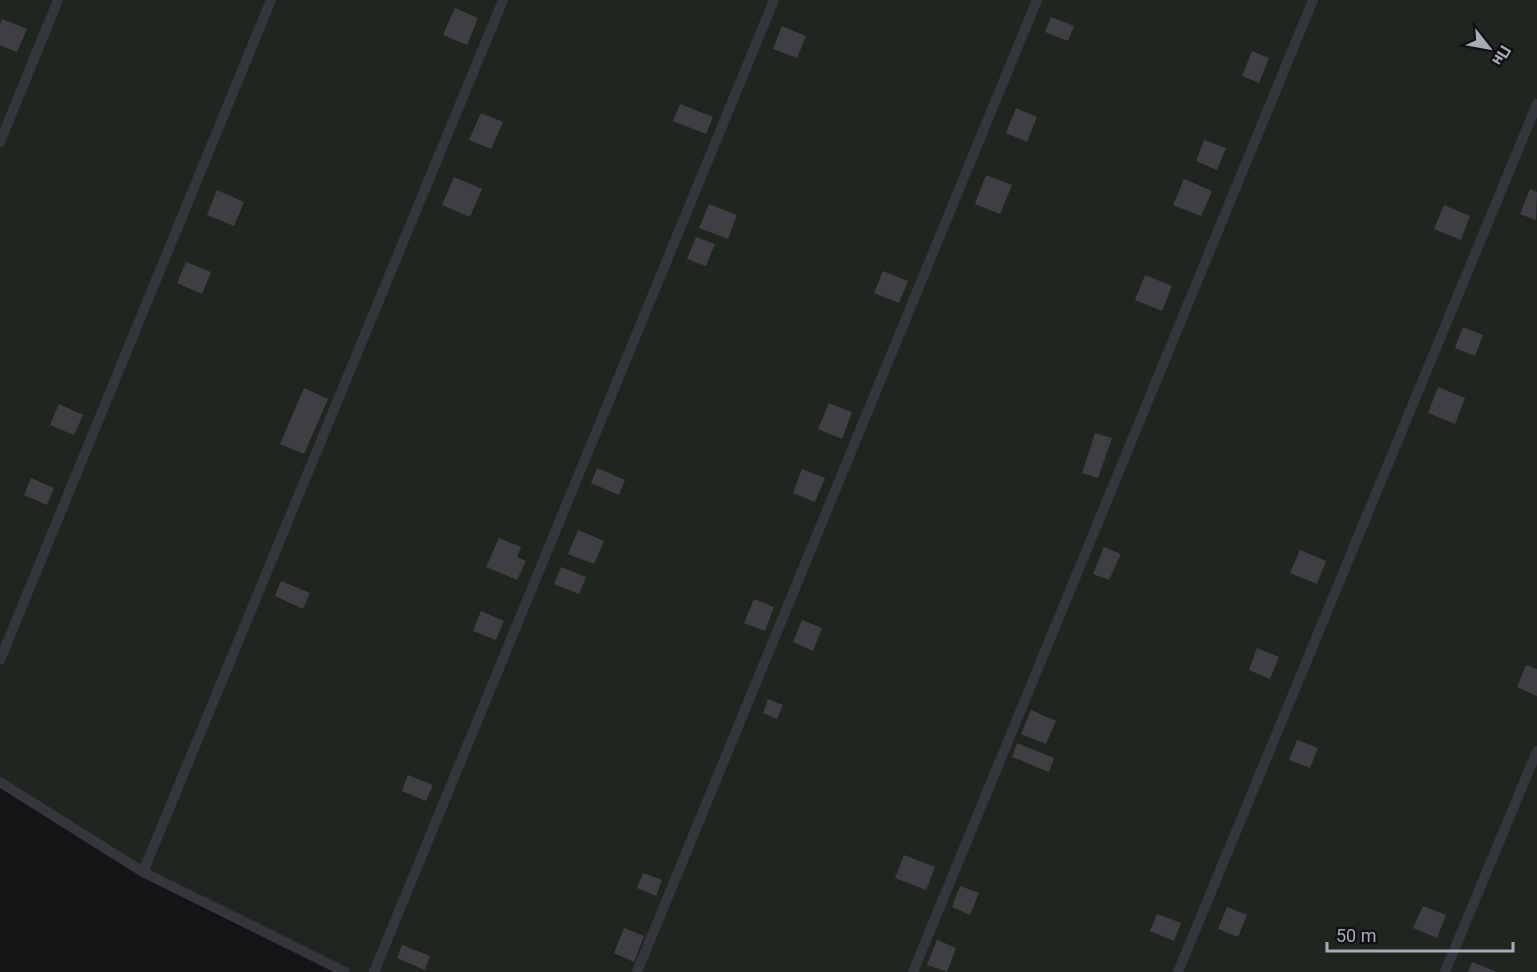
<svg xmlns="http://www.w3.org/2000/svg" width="1537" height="972" font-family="Roboto,sans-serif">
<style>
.green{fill:#1f2620}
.building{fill:#3f3f43}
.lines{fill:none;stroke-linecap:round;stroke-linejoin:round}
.lane{stroke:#35363b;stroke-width:10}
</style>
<rect width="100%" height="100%" fill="#151416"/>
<path class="green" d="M0,0H1537V972H345L143,872L0,782Z"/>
<path class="building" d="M455,8L478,18L467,45L443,35Z
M1051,17L1074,26L1068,41L1045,32Z
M2,19L27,29L17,52L0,45V24Z
M782,26L806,36L797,58L773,49Z
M1252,51L1269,58L1259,83L1242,76Z
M680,104L713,117L706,134L673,121Z
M1016,108L1037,117L1027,142L1006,133Z
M481,113L503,122L491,149L469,140Z
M1204,140L1226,148L1217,170L1196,161Z
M986,175L1012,185L1000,214L975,204Z
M454,177L482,189L470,217L442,205Z
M1184,179L1212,191L1201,216L1173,205Z
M1530,189L1537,192L1536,220L1520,214Z
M217,190L244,202L234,226L207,215Z
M709,204L737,215L728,239L699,228Z
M1444,205L1470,216L1461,240L1434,229Z
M696,237L715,244L706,266L687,259Z
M186,262L211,272L202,294L177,283Z
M883,271L908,281L899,303L874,293Z
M1145,275L1172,286L1162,311L1135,300Z
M1463,327L1483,335L1475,356L1455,348Z
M1438,387L1465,398L1455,424L1428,413Z
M304,388L328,399L304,454L280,444Z
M829,403L852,412L842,439L818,429Z
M59,404L83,415L74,435L50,425Z
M1095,433L1112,438L1098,478L1082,473Z
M597,468L625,480L619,495L591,483Z
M802,469L825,478L815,502L793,493Z
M31,478L54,488L47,505L24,495Z
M578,530L604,541L594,564L568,554Z
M499,538L521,547L517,557L526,561L517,580L486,567Z
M1104,547L1121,554L1109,580L1093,574Z
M1300,550L1326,561L1317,584L1290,573Z
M561,567L586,577L579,594L554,584Z
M281,581L310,593L303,609L275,596Z
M754,599L774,607L765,631L744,623Z
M481,611L504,621L496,640L473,631Z
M802,620L822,628L813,651L793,642Z
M1257,648L1279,657L1270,679L1249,670Z
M1526,665L1537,669V696L1517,687Z
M768,699L783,705L777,719L763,713Z
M1031,710L1056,721L1046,744L1021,734Z
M1297,740L1318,748L1310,768L1289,760Z
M1017,743L1054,758L1049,772L1012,757Z
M408,775L433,785L426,801L402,791Z
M904,855L935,867L926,890L895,878Z
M643,873L662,880L656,896L637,888Z
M960,886L979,893L970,915L952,907Z
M1423,906L1446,915L1437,938L1413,928Z
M1227,907L1247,915L1238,937L1218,929Z
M1157,914L1181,923L1174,941L1150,931Z
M624,928L644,936L634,962L614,953Z
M937,940L956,948L947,972L927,965Z
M402,945L430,956L425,970L397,958Z
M1472,962L1497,972H1468Z"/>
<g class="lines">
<path class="lane" d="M0,142L58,0
M0,660L271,0
M0,782L143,872L345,972
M143,872L503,0
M374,972L774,0
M637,972L1037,0
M913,972L1313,0
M1178,972L1537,104
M1445,972L1537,751"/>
</g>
<g transform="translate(1489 48) rotate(121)" stroke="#100f11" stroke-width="4.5" paint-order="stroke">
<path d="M0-4.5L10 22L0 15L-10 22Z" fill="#a6abb7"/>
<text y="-9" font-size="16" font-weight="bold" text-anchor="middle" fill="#a6abb7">Пн</text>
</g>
<path d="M1327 942v9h186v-9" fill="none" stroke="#a6abb7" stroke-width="3"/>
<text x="1336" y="942" font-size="18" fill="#a6abb7" stroke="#100f11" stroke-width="4.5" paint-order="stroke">50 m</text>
</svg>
